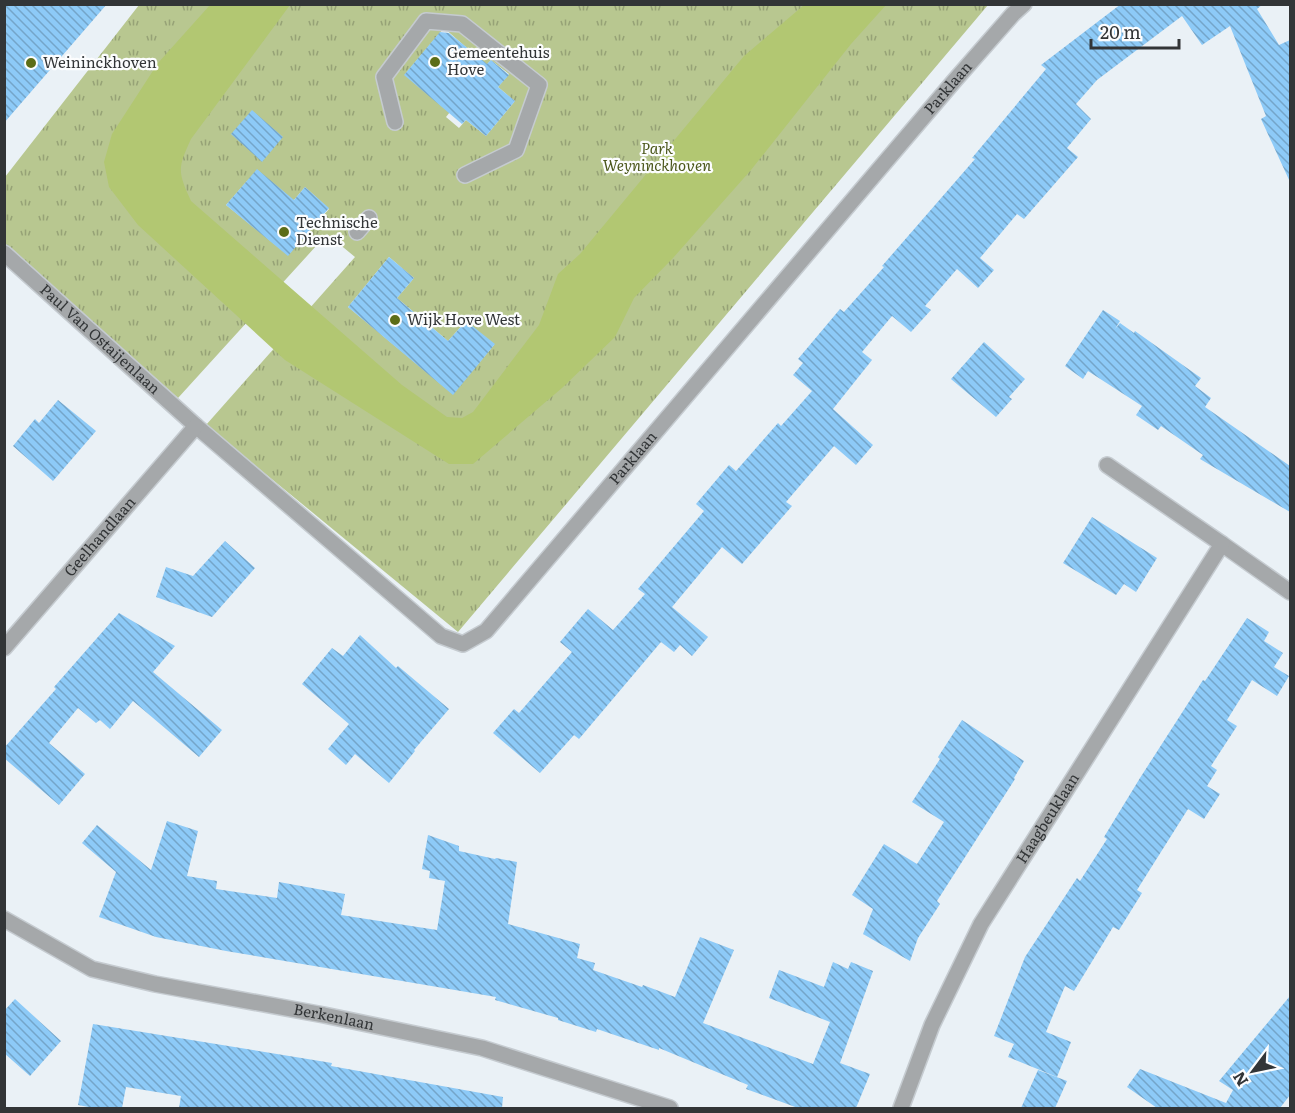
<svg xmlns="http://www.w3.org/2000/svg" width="1295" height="1113" font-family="Literata,serif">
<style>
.park{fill:url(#park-tufts);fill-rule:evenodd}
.water{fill:#b2c772}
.building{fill:url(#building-back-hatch)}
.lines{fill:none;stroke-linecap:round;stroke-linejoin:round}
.lane-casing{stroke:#c5cbd0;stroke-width:18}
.street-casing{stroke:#c5cbd0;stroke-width:18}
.lane{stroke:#a5a8aa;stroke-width:15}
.street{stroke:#a5a8aa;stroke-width:15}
.poi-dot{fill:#5c6d18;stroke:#fcfdfe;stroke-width:2}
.labels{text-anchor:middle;stroke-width:4.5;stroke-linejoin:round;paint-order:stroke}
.poi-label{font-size:15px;fill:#323537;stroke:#fcfdfe;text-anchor:start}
.street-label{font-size:15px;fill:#323537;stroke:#fcfdfe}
.park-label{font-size:15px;font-style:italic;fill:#4b571b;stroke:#fcfdfe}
</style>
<defs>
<pattern id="park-tufts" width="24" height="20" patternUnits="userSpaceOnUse" patternTransform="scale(1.5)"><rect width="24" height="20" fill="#b8c790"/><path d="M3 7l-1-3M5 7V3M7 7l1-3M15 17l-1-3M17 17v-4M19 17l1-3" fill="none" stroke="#96a276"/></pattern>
<pattern id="building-back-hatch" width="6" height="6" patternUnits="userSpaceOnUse" patternTransform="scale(1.5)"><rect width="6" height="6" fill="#8dcaf7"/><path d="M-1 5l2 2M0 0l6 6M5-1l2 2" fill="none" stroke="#74a5c9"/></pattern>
</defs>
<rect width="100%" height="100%" fill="#eaf1f6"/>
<path class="park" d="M139,5H988L458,632L206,425L355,257L327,234L178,398L5,245V177ZM444,28L467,48L481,71L491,60L509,74L498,87L515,101L486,136L466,120L459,128L446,117L454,107L405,74ZM247,181L262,192L294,200L305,187L329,209L288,255L226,205ZM389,257L414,278L397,298L448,341L466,321L494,345L453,394L348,307Z"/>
<path class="water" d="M210,5H290L191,139C177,169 178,172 191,201L402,385L447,417L462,418L473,412L539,325L558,274L580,254L744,56L804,5H886L851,44L751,170L673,258L634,298L615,337L562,388L473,464H449L285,360L138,225L109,187L104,162L112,134L158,63Z"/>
<path class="building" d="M4,4H107L4,123Z
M1121,4H1263L1257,9L1279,45L1290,40V182L1261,119L1266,116L1230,26L1202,45L1182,16L1097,80L1076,104L1091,119L1067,148L1078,157L1024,219L1017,214L980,258L994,270L978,288L957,269L925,306L931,310L911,332L892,316L862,352L872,360L833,409L873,445L856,465L834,446L786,502L792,506L742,564L722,547L672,607L708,637L692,656L680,645L674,652L661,642L579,739L574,735L540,773L493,733L514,709L519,713L572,652L560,642L588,609L613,630L645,594L638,589L704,511L696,504L729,465L736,471L778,423L781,426L812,391L793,375L803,363L798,359L840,309L844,312L884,267L882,266L975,159L972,158L1046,69L1041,65Z
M440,32L449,33L487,64L491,60L509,75L498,87L515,101L486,136L466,120L462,124L404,75Z
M252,110L283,137L262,162L231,134Z
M257,169L294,200L305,187L329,208L288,256L226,205Z
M389,257L414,278L397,298L448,341L466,321L495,344L453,395L348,307Z
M1103,310L1120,321L1115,329L1120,323L1134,333L1135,331L1201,378L1195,386L1211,398L1205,407L1290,466V512L1200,459L1203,455L1161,426L1158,430L1136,415L1142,406L1088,371L1083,379L1065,366Z
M984,342L1025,379L1009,397L1012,399L996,417L951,379Z
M58,400L96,431L53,481L13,446L35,419L39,423Z
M1092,517L1157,558L1136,592L1124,584L1116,595L1063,563Z
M225,541L255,568L212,617L156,597L166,567L193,576Z
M119,613L175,646L153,672L222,730L199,757L133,701L110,729L100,720L96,723L78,708L49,743L85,774L59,805L4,758V748L56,689L54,687Z
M1247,618L1269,632L1264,641L1283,653L1274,667L1289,676L1277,696L1252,680L1227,720L1237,726L1211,766L1217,770L1207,786L1220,794L1204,819L1188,809L1137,890L1142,893L1119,930L1113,927L1074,991L1065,986L1046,1032L1071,1042L1057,1077L1008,1057L1014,1044L994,1036L1025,957L1077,878L1080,881L1107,839L1104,837L1140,778L1203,680L1205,681Z
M360,635L396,668L398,666L449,709L414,750L415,751L389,783L355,754L346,765L328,749L349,724L302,684L332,648L343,656Z
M962,720L1024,761L1014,778L1015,779L937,901L940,904L918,938L910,961L863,934L873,909L852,895L884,844L917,864L944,822L912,802L940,759L938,757Z
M167,821L198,831L187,876L217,881L216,889L277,898L279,882L345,894L341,915L437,930L445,881L429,878L430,871L422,869L428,835L459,846V851L495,859L496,858L517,862L508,924L580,944L577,958L595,963L593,970L642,987L643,985L675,997L700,937L734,950L703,1023L813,1064L830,1022L769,998L779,970L824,987L833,962L848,969L851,962L873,971L840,1063L870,1074L856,1108H798L746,1089L748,1085L659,1048V1050L597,1029L596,1032L558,1020V1018L495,1000L496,997L226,951L156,937L99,917L116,872L82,843L97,825L151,870Z
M1290,996V1095L1280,1108H1157L1127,1087L1140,1069L1226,1103L1233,1090L1219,1081Z
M15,999L61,1041L30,1076L4,1053V1011Z
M93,1024L332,1063L331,1066L503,1097L502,1108H179L181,1096L126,1087L122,1108H94L78,1105Z
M1038,1070L1067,1081L1055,1108H1021Z"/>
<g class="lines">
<defs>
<path id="lane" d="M395,122L384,77L426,21L462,24L539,85L516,150L465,175
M357,232L369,218"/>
<g id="street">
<path id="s1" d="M4,253L196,426L441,636L463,644L486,631L955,80L1013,14L1024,4"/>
<path d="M1222,544L1290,592"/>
<path id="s2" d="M4,648L196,426"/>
<path id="s3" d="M4,919L92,969L155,984L324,1015L482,1048L670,1108"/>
<path id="s4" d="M901,1108L932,1025L981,924L1222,544L1107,465"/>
</g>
</defs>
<use href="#lane" class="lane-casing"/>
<use href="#street" class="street-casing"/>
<use href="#lane" class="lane"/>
<use href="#street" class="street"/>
</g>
<g class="poi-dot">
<circle cx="435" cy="62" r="6"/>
<circle cx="31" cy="63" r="6"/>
<circle cx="284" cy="232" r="6"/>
<circle cx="395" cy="320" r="6"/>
</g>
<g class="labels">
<g class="poi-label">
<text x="447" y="58">Gemeentehuis<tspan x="447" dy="17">Hove</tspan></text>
<text x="43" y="68">Weininckhoven</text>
<text x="296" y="228">Technische<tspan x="296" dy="17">Dienst</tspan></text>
<text x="407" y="325">Wijk Hove West</text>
</g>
<g class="street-label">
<text dy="5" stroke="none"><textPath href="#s1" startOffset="1344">Parklaan</textPath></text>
<text dy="5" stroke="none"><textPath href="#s1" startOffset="129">Paul Van Ostaijenlaan</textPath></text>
<text dy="5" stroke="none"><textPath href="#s1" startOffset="858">Parklaan</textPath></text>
<text dy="5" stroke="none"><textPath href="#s2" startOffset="147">Geelhandlaan</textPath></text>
<text dy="5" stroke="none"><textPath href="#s4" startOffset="326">Haagbeuklaan</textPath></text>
<text dy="5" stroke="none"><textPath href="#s3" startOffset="348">Berkenlaan</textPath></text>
</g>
<g class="park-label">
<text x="657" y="154">Park<tspan x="657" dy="17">Weyninckhoven</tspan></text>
</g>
</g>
<rect width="1295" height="1113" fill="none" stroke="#323537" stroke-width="12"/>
<g transform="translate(1253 1071) rotate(238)" stroke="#fcfdfe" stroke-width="4.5" paint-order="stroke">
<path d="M0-4.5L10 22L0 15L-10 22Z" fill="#323537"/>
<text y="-9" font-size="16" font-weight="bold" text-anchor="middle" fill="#323537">N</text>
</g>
<path d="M1091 39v9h88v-9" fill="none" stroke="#323537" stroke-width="3"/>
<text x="1100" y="39" font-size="18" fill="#323537" stroke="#fcfdfe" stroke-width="4.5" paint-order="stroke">20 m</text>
</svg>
